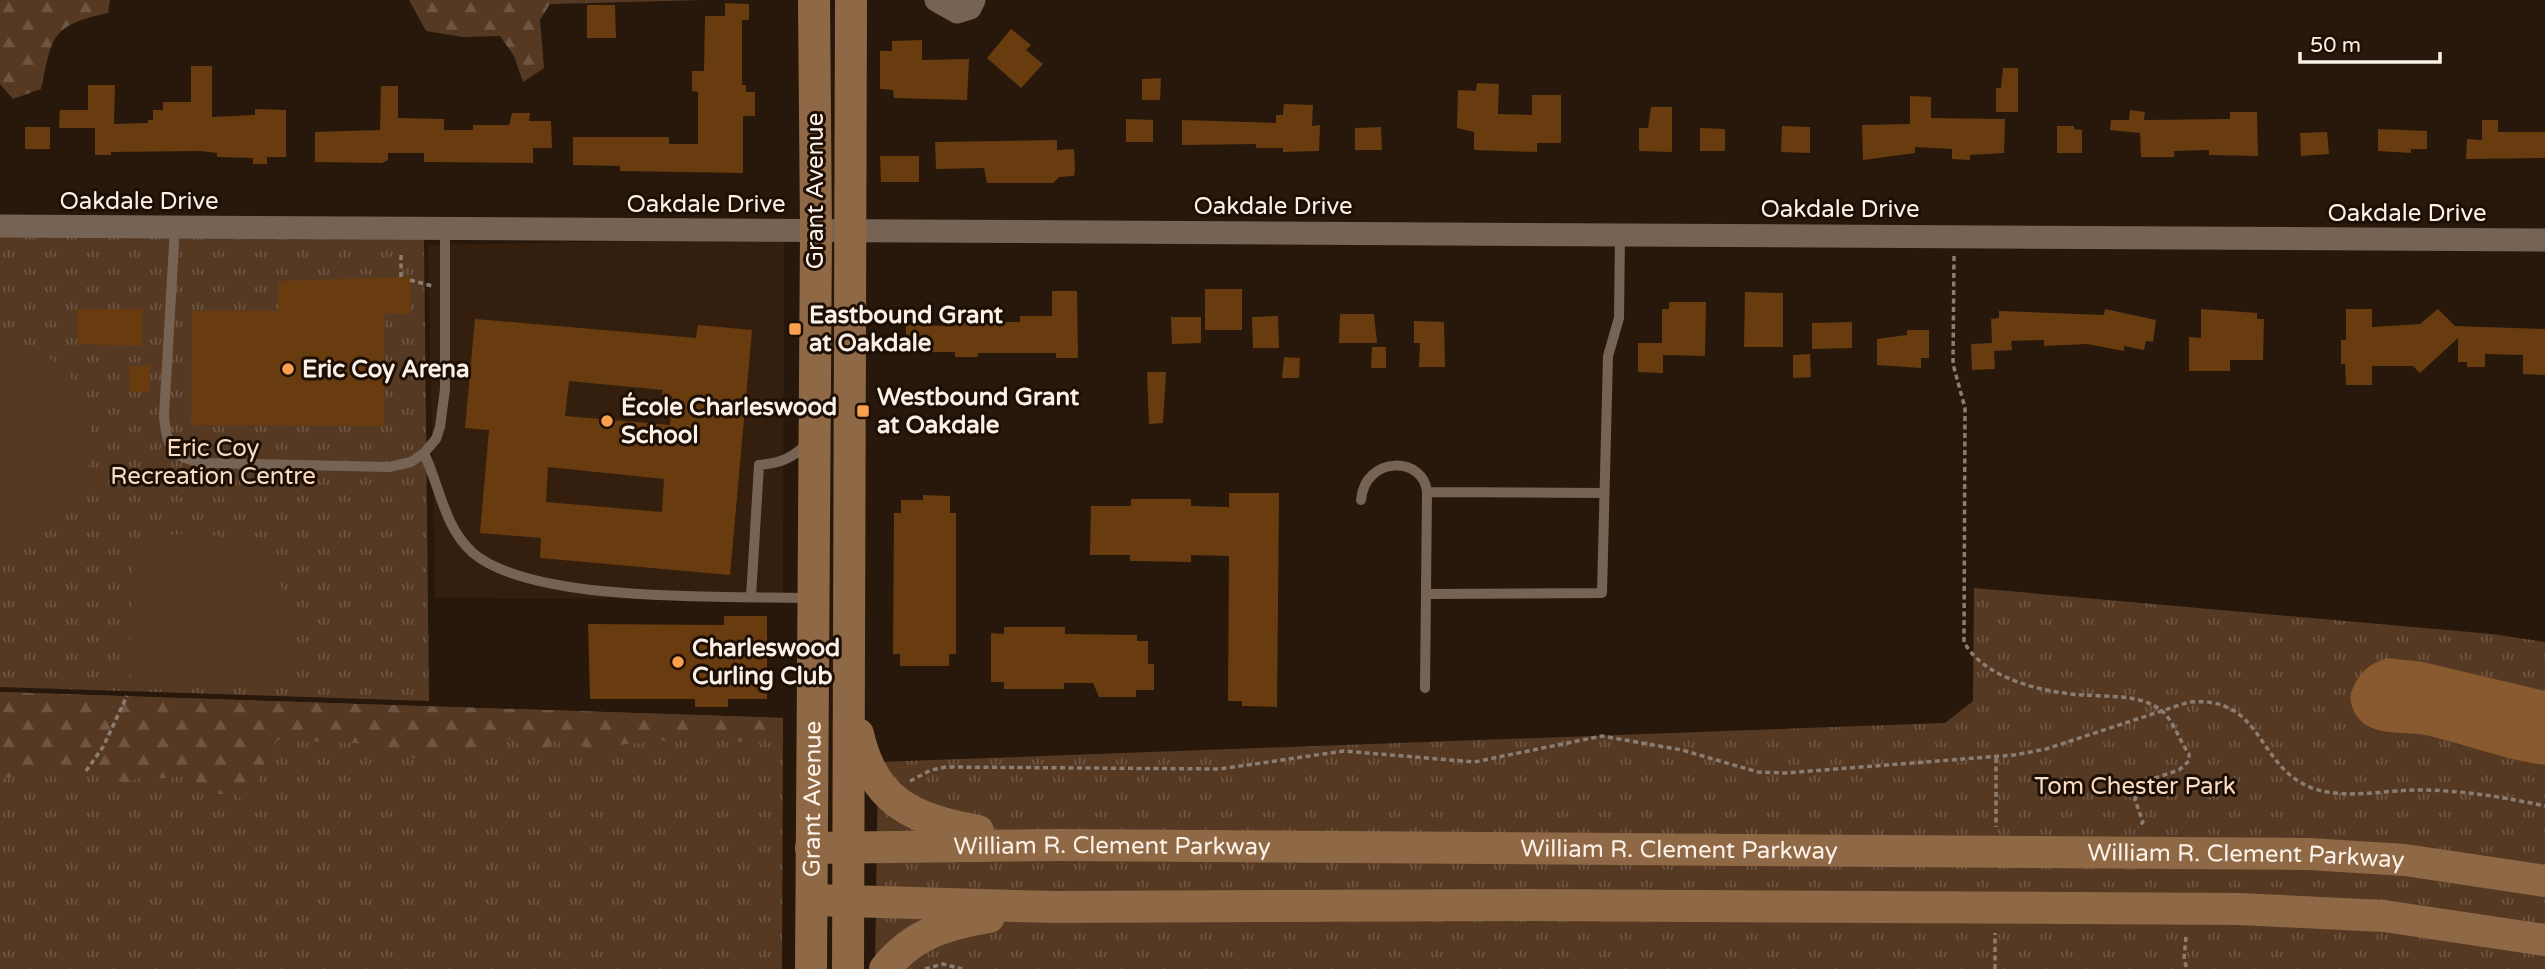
<svg xmlns="http://www.w3.org/2000/svg" width="2545" height="969" font-family="'Varela Round',sans-serif">
<style>
.built{fill:#341f0e}
.grass{fill:url(#grass-tufts)}
.forest{fill:url(#forest-firs)}
.pitch{fill:#553923}
.water{fill:#895930}
.building{fill:#693c10;fill-rule:evenodd}
.lines{fill:none;stroke-linecap:round;stroke-linejoin:round}
.path{stroke:#8b7d72;stroke-width:3.5;stroke-dasharray:5 3.5;stroke-linecap:butt}
.lane{stroke:#766354;stroke-width:10}
.street{stroke:#766354;stroke-width:23}
.secondary{stroke:#8f6845;stroke-width:32}
.poi-dot{fill:#fa9f4e;stroke:#1d0f04;stroke-width:2.5}
.labels{text-anchor:middle;stroke-width:6;stroke-linejoin:round;paint-order:stroke}
.street-label{font-size:24px;fill:#fcf1e8;stroke:#1d0f04}
.poi-label{font-size:24px;font-weight:bold;fill:#fcf1e8;stroke:#1d0f04;text-anchor:start}
.park-label{font-size:24px;fill:#fadcc4;stroke:#1d0f04}
</style>
<defs>
<pattern id="grass-tufts" width="24" height="20" patternUnits="userSpaceOnUse" patternTransform="scale(1.75)"><rect width="24" height="20" fill="#553923"/><path d="M3 7l-1-3M5 7V3M7 7l1-3M15 17l-1-3M17 17v-4M19 17l1-3" fill="none" stroke="#6e5643"/></pattern>
<pattern id="forest-firs" width="22" height="20" patternUnits="userSpaceOnUse" patternTransform="scale(1.75)"><rect width="22" height="20" fill="#553923"/><path d="M5 1l3.5 6h-7zM16 11l3.5 6h-7z" fill="#6e5643"/></pattern>
</defs>
<rect width="100%" height="100%" fill="#27180b"/>
<path class="built" d="M784,238L783,599L435,598L428,245Z"/>
<path class="grass" d="M0,234L424,237L429,701L0,687Z
M1974,588L2492,634L2545,642V969H875L878,762L1945,723L1973,701Z
M0,692L783,718L782,969H0Z"/>
<path class="forest" d="M0,0H110L108,13C50,26 53,35 41,89L13,99L0,84Z
M409,0H704L550,4L540,20L544,68L523,82L514,56L500,36L463,37L426,31Z
M0,692L783,718L782,736L764,734L759,729L741,742L708,734L701,737L618,745L597,753L568,740L555,741L544,751H534L503,736L481,754H444L418,759L356,743L278,740C262,754 261,783 251,802L248,803L233,793C217,796 198,793 193,776C172,775 166,781 144,776C116,791 110,777 91,758C80,771 74,784 56,787L59,775L52,770L45,772L35,782L20,775L0,779Z"/>
<path class="pitch" d="M0,345L27,346L63,366L88,404L92,444L86,482L70,512L30,532L3,540H0Z
M203,533L245,542L270,557L292,615L289,679L145,690L128,673L134,550L157,535Z"/>
<path class="water" d="M2388,658L2423,662L2545,691V765C2505,760 2468,745 2430,736C2410,731 2385,736 2366,725C2355,718 2346,700 2353,688C2361,671 2370,663 2388,658Z"/>
<path class="building" d="M725,3L749,4V20H742V85H746V92H755V116H743V173L620,171V166L573,165V137H669V144H698V92L692,91V71H704L705,16H725Z
M587,5H615L616,38H587Z
M1011,29L1031,45L1026,50L1043,64L1021,88L987,58Z
M922,40V60L969,59L967,100L894,98L893,90L880,89V51H892V41Z
M191,66H212V117L255,115V109L286,110V157H267V164H253V158L217,157V153L200,151L111,152V155H95V128H59L60,110H88V85H115L114,124L148,123V120H153V110H163V102H191Z
M2003,68H2018V112H1996V88H2001Z
M1161,78L1160,100H1142V79Z
M1477,83L1499,84L1498,114L1532,115V95H1561V143H1537V152L1474,150V132L1457,128L1458,90L1476,91Z
M381,86H398V118L444,119V130H473V125H509L512,113H530L529,121H551L552,148H533V163L424,162V153H388V160L382,163L315,162V132L380,130Z
M1910,96L1931,97V118L2005,119L2004,153L1970,155V160L1952,159V149L1915,147V153L1863,160L1862,125L1910,124Z
M1284,104L1313,105L1312,126L1320,125L1319,151L1283,152V148H1256V144L1182,145V120L1276,123V115H1283Z
M1651,107H1672V152L1639,151V128H1648Z
M2130,110L2145,112L2144,120L2230,119V112H2257L2258,156L2209,155V150L2174,151V157H2141L2140,133L2110,130L2111,120H2129Z
M1126,119L1153,120V142H1126Z
M2482,120H2498V132H2545V158L2466,159L2467,139L2482,140Z
M1782,126L1810,127V153L1781,152Z
M2057,126H2074V129L2082,130V153H2057Z
M25,127H50V149H25Z
M1381,127L1382,150H1355V128Z
M1700,128L1725,129V151H1700Z
M2378,129L2427,131V149H2411V153L2378,151Z
M2327,132L2329,154L2301,156L2300,133Z
M1057,140V150L1074,149L1075,170L1074,176L1059,177L1053,183H987L984,168L936,169L935,142Z
M880,156H919V182H881Z
M410,277V314L384,313V426L191,425L192,311H278L279,281Z
M1205,289H1242V330H1205Z
M1052,291H1077L1078,358H1056V353H978V357H955V352H906V325L955,326V315L977,314V322H1020V316H1052Z
M1745,292L1783,293V347H1744Z
M1669,302H1706L1705,356L1663,355V373L1638,372V343H1662V309H1669Z
M77,309H142V346L78,344Z
M2105,309L2156,320L2153,342L2146,341L2144,350L2124,346V351L2087,344L2044,346V340L2011,341L2012,350L1994,351L1995,369L1972,370L1971,344L1992,343L1991,319L1999,318V311L2104,315Z
M2201,309L2257,313V319H2264L2263,360H2230V371H2189V337L2201,338Z
M2346,309H2372V327L2420,324L2438,309L2455,326L2545,329V375L2523,374V355L2485,354V367H2467V362H2458V338L2420,373L2413,366H2372V385H2346L2345,364H2341V340H2346Z
M1340,314H1374L1377,343H1339Z
M1278,316L1279,348H1253L1252,317Z
M1171,317H1201V343L1172,344Z
M475,319L696,338L698,325L752,330L730,575L540,558L541,538L480,533L489,430L465,428ZM569,381L663,390L662,395L672,396L670,425L565,416ZM548,467L664,479L662,512L546,502Z
M1414,321L1444,322L1445,367H1419L1420,343H1414Z
M1852,322V348L1812,349V323Z
M1907,330H1929V358H1921V368L1877,365V339L1907,335Z
M1372,347H1386V368H1371Z
M1810,354L1811,377L1793,378V355Z
M1284,357L1300,358L1299,378H1282Z
M129,366H150V392H130Z
M1147,372H1166L1163,423L1149,424Z
M1229,493H1279L1277,707L1242,706V701H1228L1229,556L1191,555V562L1130,561V555H1090L1091,506H1131V499H1191V506L1229,507Z
M923,495L950,496V513H956V654H949V666H900V654H893L894,513H901V500H923Z
M724,616H767V699H728V707H695V699H590L588,624L724,625Z
M1004,627H1065V634L1137,635V641H1148V664H1154V690H1136V697H1099L1093,683H1064V689H1004V682H991V633L1004,634Z"/>
<g class="lines">
<path class="path" d="M401,255V277
M1954,256L1953,364L1965,408L1964,642C1984,679 2045,693 2084,695C2109,697 2143,694 2163,712C2174,722 2180,742 2189,754V761L2179,770L2140,783L2135,800L2143,822L2138,827
M410,280L432,286
M1996,758V827
M86,771L103,747L127,696
M910,781L931,770L946,767L1220,769L1344,751L1474,762L1602,736L1682,750L1758,772L1785,773L2014,755L2046,749L2189,702C2265,696 2255,766 2312,788C2346,800 2383,790 2418,790C2460,790 2504,797 2545,806
M2186,937L2184,959L2187,969
M925,969L943,964L962,969
M1995,969V933"/>
<path class="lane" d="M175,227L164,416C167,447 171,457 203,463L389,467L411,462L424,453L436,439L440,427L445,389V229
M424,453C440,487 444,527 473,553C533,604 730,596 810,598
M1361,500C1365,455 1424,456 1427,492
M1426,594L1602,593L1608,356L1619,318L1620,234
M751,597L759,465C780,463 791,459 807,444
M1425,688L1427,492L1604,493"/>
<path class="street" d="M936,0L957,12L970,8L974,0
M0,226L2545,240"/>
<g class="secondary">
<path d="M858,734C873,802 914,820 978,831"/>
<path id="s1" d="M811,848L1057,845L2309,854L2405,860L2545,881"/>
<path d="M812,900L1053,907L1531,905L2239,909L2384,916L2545,940"/>
<path id="s2" d="M811,969L816,231L814,0"/>
<path d="M848,969L851,0"/>
<path d="M885,969C912,934 947,924 989,917"/>
</g>
</g>
<g class="poi-dot">
<rect x="788" y="322" width="14" height="14" rx="3.5"/>
<circle cx="288" cy="369" r="7"/>
<rect x="856" y="404" width="14" height="14" rx="3.5"/>
<circle cx="607" cy="421" r="7"/>
<circle cx="678" cy="662" r="7"/>
</g>
<g class="labels">
<g class="street-label">
<text transform="translate(815 191) rotate(-90)" y="8">Grant Avenue</text>
<text x="139" y="209">Oakdale Drive</text>
<text x="706" y="212">Oakdale Drive</text>
<text x="1273" y="214">Oakdale Drive</text>
<text x="1840" y="217">Oakdale Drive</text>
<text x="2407" y="221">Oakdale Drive</text>
<text dy="8" stroke="none"><textPath href="#s2" startOffset="170">Grant Avenue</textPath></text>
<text dy="8" stroke="none"><textPath href="#s1" startOffset="301">William R. Clement Parkway</textPath></text>
<text dy="8" stroke="none"><textPath href="#s1" startOffset="868">William R. Clement Parkway</textPath></text>
<text dy="8" stroke="none"><textPath href="#s1" startOffset="1435">William R. Clement Parkway</textPath></text>
</g>
<g class="poi-label">
<text x="809" y="323">Eastbound Grant<tspan x="809" dy="28">at Oakdale</tspan></text>
<text x="302" y="377">Eric Coy Arena</text>
<text x="877" y="405">Westbound Grant<tspan x="877" dy="28">at Oakdale</tspan></text>
<text x="621" y="415">École Charleswood<tspan x="621" dy="28">School</tspan></text>
<text x="692" y="656">Charleswood<tspan x="692" dy="28">Curling Club</tspan></text>
</g>
<g class="park-label">
<text x="213" y="456">Eric Coy<tspan x="213" dy="28">Recreation Centre</tspan></text>
<text x="2135" y="794">Tom Chester Park</text>
</g>
</g>
<path d="M2300 52v10h140v-10" fill="none" stroke="#fcf1e8" stroke-width="3.5"/>
<text x="2310" y="52" font-size="21" fill="#fcf1e8" stroke="#1d0f04" stroke-width="5" paint-order="stroke">50 m</text>
</svg>
